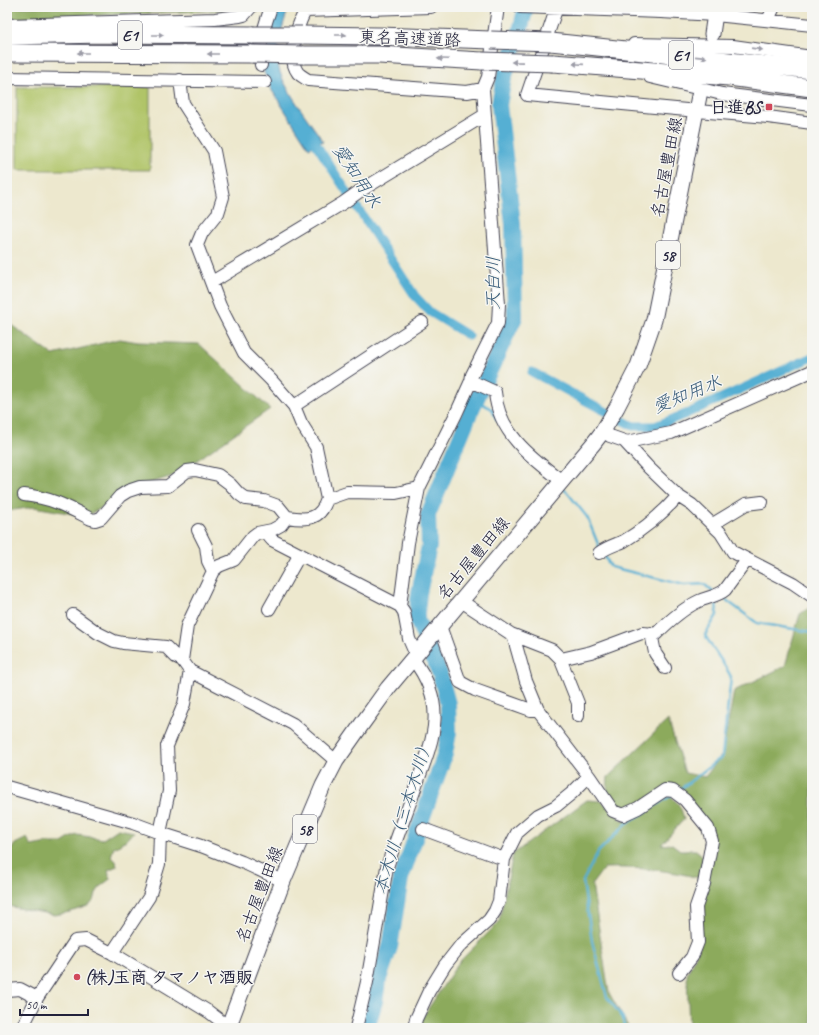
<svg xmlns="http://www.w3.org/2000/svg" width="819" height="1035" font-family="Caveat,'Klee One',sans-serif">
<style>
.green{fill:#b0c468;stroke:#697352}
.forest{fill:#8caa5c;stroke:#57664c}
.water{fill:#55afd3;stroke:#3c6887}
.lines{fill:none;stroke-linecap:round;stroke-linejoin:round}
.stream{stroke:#55afd3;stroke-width:2.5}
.canal{stroke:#55afd3;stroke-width:9}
.river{stroke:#55afd3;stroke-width:16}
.minor-casing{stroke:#404051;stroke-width:14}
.major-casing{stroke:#404051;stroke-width:17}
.highway-casing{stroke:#404051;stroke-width:19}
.minor{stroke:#fff;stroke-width:12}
.major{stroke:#fff;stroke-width:15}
.highway{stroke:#fff;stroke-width:17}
.highway-bridge-casing{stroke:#404051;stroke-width:19;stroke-linecap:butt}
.highway-bridge{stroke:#fff;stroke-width:17}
.oneway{fill:#9c9ca7}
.poi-dot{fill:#d1495b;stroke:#f6f6f2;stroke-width:1.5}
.labels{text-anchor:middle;stroke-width:3;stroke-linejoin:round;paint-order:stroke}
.shield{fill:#f6f6f2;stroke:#626272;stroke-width:1}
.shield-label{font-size:16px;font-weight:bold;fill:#22223b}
.street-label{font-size:17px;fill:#22223b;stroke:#f6f6f2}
.poi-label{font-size:17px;font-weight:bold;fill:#22223b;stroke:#f6f6f2;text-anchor:end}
.water-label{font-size:18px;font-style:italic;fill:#365a78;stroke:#f6f6f2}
</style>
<rect width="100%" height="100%" fill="#f6f6f2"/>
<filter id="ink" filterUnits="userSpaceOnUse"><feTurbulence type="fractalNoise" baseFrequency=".025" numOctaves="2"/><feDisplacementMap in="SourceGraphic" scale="8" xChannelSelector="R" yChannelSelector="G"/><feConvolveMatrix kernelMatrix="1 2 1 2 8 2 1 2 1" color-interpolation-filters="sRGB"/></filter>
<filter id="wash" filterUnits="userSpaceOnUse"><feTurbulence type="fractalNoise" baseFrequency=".012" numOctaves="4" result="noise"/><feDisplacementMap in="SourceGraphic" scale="16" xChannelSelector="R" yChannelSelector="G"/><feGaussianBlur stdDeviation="0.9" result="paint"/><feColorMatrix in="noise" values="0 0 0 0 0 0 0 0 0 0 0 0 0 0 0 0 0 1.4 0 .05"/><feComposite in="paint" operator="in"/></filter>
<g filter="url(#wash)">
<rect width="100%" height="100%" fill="#ede8ce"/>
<path class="green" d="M17,87H150V170H17Z"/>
<path class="forest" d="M7,7H255L254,9L7,19Z
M7,322L53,355L120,339L138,342L199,344L270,409L176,475L147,484L86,516L34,507L7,511Z
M812,606V1028H689L687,974L700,946L698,917L714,846L674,789L635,805L620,806L607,790L608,777L668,720L685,773L705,777L722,755L734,691L785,666L800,614Z
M667,796C678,800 681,807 684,819L661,845L672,844L680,850H696L703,856L699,878C668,870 636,867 604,868L592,884L609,993L629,1028H421L422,1018L459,962L499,922L513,854L587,800L602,801L622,820L630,819Z
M118,829L134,832L127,840L122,842L119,846L114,847L111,856L116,861L117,866L108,870L110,879L101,886L96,893L94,901L88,906L70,912L55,915L12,907L7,905V852L11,850L15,844L27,838L31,846L47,843H62L68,839L77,835L103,839Z"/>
<path class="water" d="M274,7H289C283,24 276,46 278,64C280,84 311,123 323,141L309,148L271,89L263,70L266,27Z"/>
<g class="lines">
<path class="stream" d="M477,401L492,409L497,420
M562,488L567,492L587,517L600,549
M604,555L611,567L684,585L704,584L714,593
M722,597L757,623L812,632
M679,790L722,757L731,677C724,662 713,650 705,635L717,615L716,599
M624,1028L623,1018L607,997L592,941L583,881L598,852L626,824L672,795"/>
<path class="canal" d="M310,135L415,296L430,312L469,336
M532,372L633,426H655L686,414L812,357"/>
<path class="river" d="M367,1028L375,1001L378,982L390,947L401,878L445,754L449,732L448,704L440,674L417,620V612L419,593L429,546L428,515L470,413L515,317L513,224L499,105L504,78L520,31L526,7"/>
</g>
</g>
<g filter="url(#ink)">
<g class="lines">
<defs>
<path id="minor" d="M302,7L305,11L431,7
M520,7L661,12L715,15L812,25
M557,7L527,95L697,111L768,117L812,123
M305,11C297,27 286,57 298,73C301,76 305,78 308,80L467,92L483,89
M768,20L774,7
M7,25L215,19L240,16L244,15L251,7
M634,44L733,46L812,57
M261,65C258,43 264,28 271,7
M650,77L722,94L812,105
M7,78L265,82
M212,282L343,203L360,191L485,115
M471,381L495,392C498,433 532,458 562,481
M294,406L422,322
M603,431L610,436L627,442L671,433L812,371
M627,442H625L648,467L678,496L692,505L721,533L733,552L793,583L812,596
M24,495C52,498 66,506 91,519L95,520L101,518L120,496L128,491L140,487L168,486L187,471L195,470L218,475L230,484L239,494L246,499L264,501L278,506L287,517C306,520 320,521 327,499L316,447L301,423L294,406L271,380L244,353L220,306L197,245L202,233L218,213L223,197L214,151L183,103L180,80
M327,499L347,492L396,493L419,488
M713,524L746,504L762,502
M198,530L206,546L208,561L213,571
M265,532L272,540L400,606L404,612L409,639L416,655
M599,553C607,547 615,545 624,541C644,529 663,513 678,496
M461,601L511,634L552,650L561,659L591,652L642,633L656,634C669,621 682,609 699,601C708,597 718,596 725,590L747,560
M400,606L408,543L419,488L456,414L471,381L472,375L498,323L499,304L483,89L488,77L498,7
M269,609L300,554
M73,615L98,633L114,641L123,643L166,647L176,657L182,660L190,671L293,724L336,761
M440,626L460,682L475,690L531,710H538
M651,633L655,653L665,668
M513,635L526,681L538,710L589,776L613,811L623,815L638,808L665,790L673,791L685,800L708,828L712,841L704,884L696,907L698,942L692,957L679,973
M561,659L562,663L578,703V716
M182,660L187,626L213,571L219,566L234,560L253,536L257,533L272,530L281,525L287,517
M7,787L133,823L160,833L201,846L242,862L283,881
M423,829L504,859
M112,953L149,897L159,864L160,833L169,791L167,746L184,704L190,671
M7,990L20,989L37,998
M22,1028L37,998L75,941L86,940L112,953L209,1012L230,1028
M356,1028L367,982L387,867L392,852C400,829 409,806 417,783C435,735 447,704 413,659
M414,1028L416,1019L429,991L445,965L460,946L489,920L495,911L499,901L504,859L517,833L538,815L556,806L572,793L589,776"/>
<path id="major" d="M712,34L716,7
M228,1028L283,881L323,786L336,761L362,724L388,688L593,444L603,431L617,407L638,366L654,320L699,96"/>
<path id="highway" d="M302,35L379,36L491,40
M7,36L103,34L253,35
M551,42L812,70
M7,53L252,54
M303,55H379L482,61
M553,63L729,77L812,88"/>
</defs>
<use href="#minor" class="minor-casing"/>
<use href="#major" class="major-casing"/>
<use href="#highway" class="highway-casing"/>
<use href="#minor" class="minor"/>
<use href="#major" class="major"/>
<use href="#highway" class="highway"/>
<defs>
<path id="highway-bridge" d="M253,35H302
M491,40L551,42
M252,54L303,55
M482,61L553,63"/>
</defs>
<use href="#highway-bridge" class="highway-bridge-casing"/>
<use href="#highway-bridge" class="highway-bridge"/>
</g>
<defs><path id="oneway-solid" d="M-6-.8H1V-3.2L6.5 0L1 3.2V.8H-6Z"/></defs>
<g class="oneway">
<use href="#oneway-solid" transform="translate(158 35)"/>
<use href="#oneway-solid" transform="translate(341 35)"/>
<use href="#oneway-solid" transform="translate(757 49) rotate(8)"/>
<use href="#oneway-solid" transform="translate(83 53) rotate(-180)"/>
<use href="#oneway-solid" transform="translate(213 54) rotate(-180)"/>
<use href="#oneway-solid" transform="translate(701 57) rotate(6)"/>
<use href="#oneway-solid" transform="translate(443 59) rotate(-177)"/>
<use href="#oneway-solid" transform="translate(517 62) rotate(-179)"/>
<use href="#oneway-solid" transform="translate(578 64) rotate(-176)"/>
</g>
</g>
<g class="poi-dot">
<rect x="765" y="103" width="8" height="8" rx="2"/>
<circle cx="77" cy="977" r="4"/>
</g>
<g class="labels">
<g class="shield">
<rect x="118" y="21" width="24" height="28" rx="3"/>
<rect x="669" y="41" width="24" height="28" rx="3"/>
<rect x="656" y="241" width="24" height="28" rx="3"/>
<rect x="293" y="815" width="24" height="28" rx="3"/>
</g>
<g class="shield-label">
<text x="130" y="41">E1</text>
<text x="681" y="61">E1</text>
<text x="668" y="261">58</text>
<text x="305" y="835">58</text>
</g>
<g class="street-label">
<text transform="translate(410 38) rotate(2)" y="6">東名高速道路</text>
<text transform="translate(666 167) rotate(-79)" y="6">名古屋豊田線</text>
<text transform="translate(473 558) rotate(-50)" y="6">名古屋豊田線</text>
<text transform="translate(259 894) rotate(-69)" y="6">名古屋豊田線</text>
</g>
<g class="poi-label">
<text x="761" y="113">日進BS</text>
<text x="85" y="983" text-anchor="start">(株)玉商 タマノヤ酒販</text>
</g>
<g class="water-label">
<text transform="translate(357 176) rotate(57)" y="6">愛知用水</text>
<text transform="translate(493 283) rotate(-90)" y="6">天白川</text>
<text transform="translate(687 394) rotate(-22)" y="6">愛知用水</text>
<text transform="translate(403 816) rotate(-73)" y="6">本木川（三本木川）</text>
</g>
</g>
<rect width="819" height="1035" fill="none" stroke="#f6f6f2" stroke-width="24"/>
<path d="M20 1009v6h68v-6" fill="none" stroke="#22223b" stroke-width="2"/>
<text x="26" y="1009" font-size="12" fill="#22223b" stroke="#f6f6f2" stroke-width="3" paint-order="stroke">50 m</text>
</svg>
